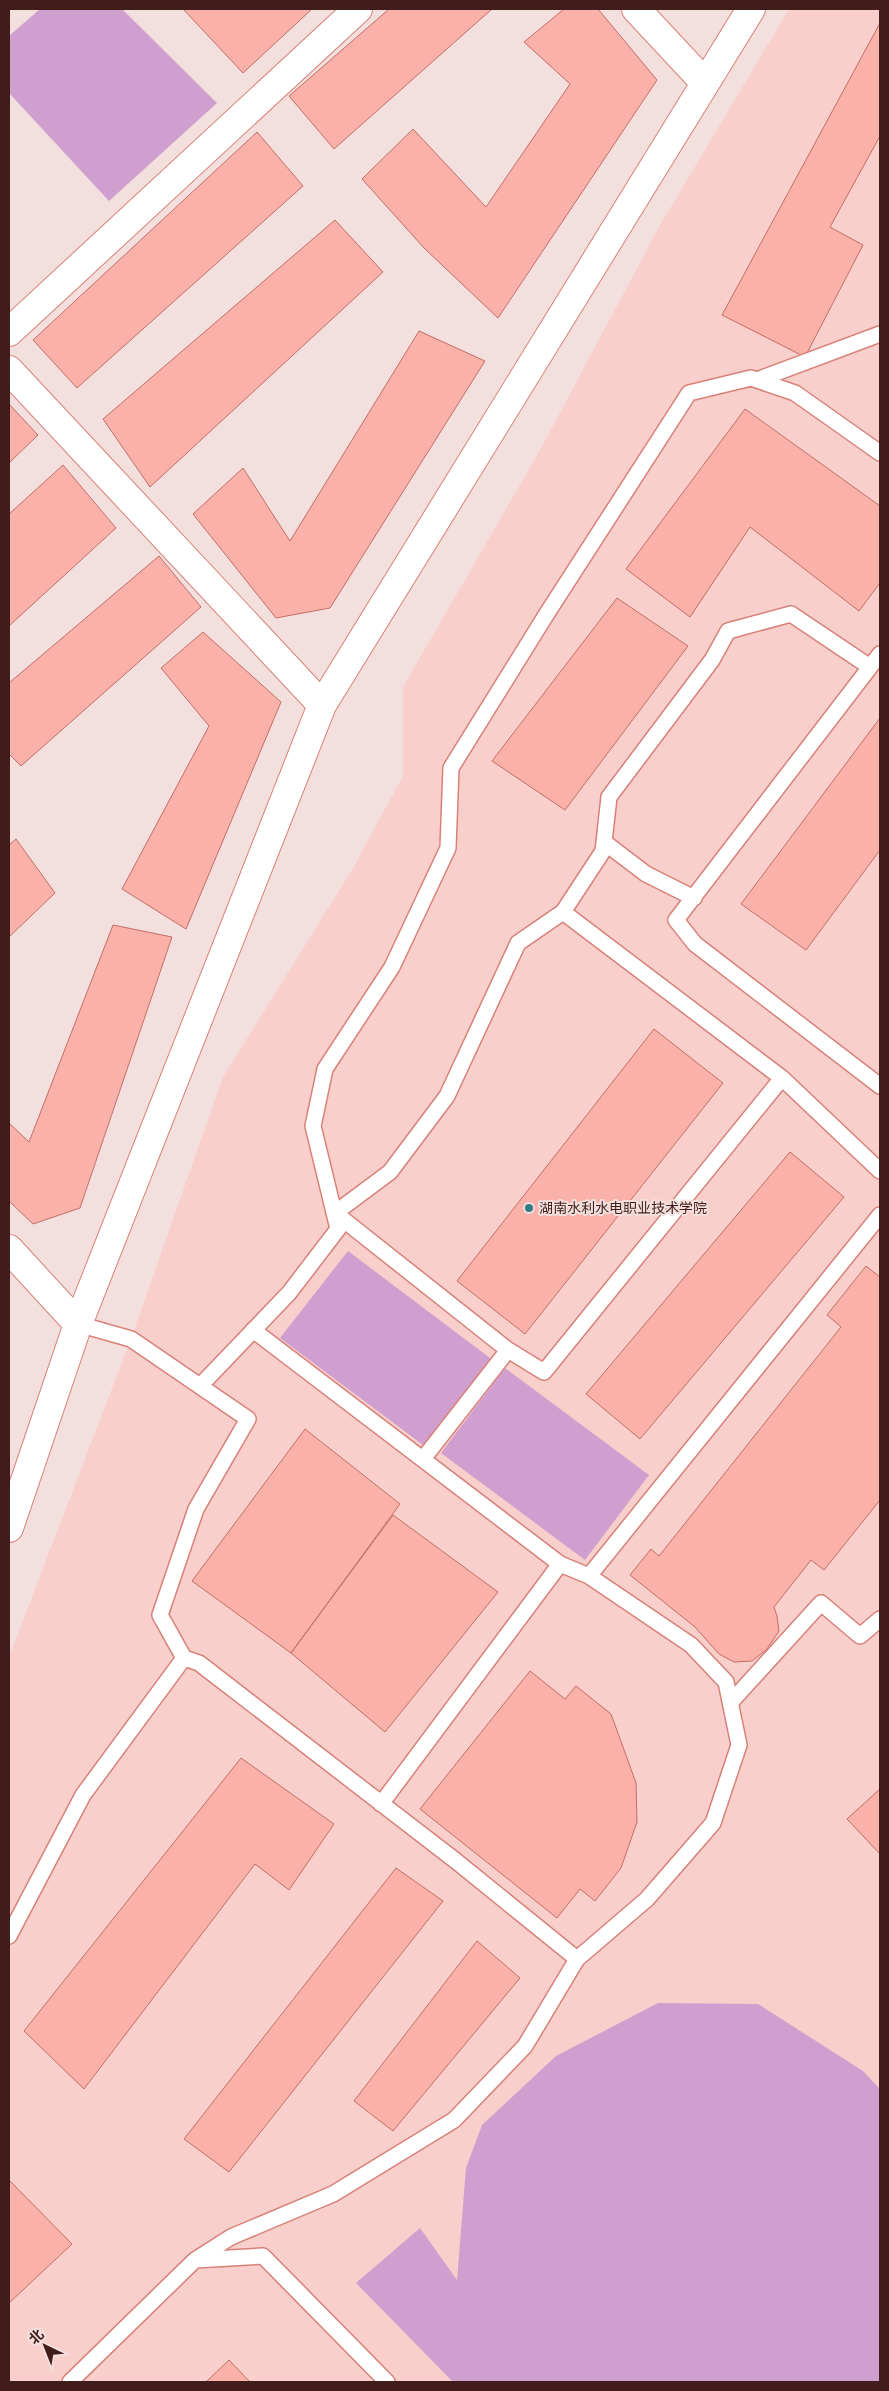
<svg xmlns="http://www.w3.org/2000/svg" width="889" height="2391" font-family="'Golos Text','Noto Sans SC',sans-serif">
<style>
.built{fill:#f8cfca}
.green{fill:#cfa0cf}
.building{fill:#fab1a9;stroke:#c36e66}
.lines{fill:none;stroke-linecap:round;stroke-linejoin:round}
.lane-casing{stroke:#d88178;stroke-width:18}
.street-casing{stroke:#d88178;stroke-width:30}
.lane{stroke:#fff;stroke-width:15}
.street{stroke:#fff;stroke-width:28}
.poi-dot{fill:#337b83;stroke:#f3dfdd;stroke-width:2}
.labels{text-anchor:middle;stroke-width:4;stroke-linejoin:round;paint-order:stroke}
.poi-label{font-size:14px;fill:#401d1a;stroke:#f3dfdd;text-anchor:start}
</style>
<rect width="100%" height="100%" fill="#f3dfdd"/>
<path class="built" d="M789,9H880V2382H9V1657L131,1339L223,1077L352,870L403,776V687L539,452L659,227Z"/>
<path class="green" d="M40,9H122L217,103L109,201L9,93V36Z
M348,1251L494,1361L427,1448L280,1338Z
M505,1368L649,1475L585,1560L441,1453Z
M658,2003L758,2004L863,2071L880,2089V2382H453L356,2283L420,2228L457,2280L466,2168L482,2125L556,2056Z"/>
<path class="building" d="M183,9H312L243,73Z
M389,9H492L334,149L289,96Z
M564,9H598L657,80L498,318L424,248L362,179L413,129L486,207L570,84L524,42Z
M880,23V136L830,227L863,245L805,357L722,315Z
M257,132L303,186L77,388L33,340Z
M335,220L383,272L150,487L103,419Z
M419,331L485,361L330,608L276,618L193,514L243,468L290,541Z
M9,404L38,435L9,463Z
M745,409L880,506V583L859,611L750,527L690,617L626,569Z
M63,465L116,528L9,626V514Z
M159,556L201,607L21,766L9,754V683Z
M617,598L688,646L565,810L492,761Z
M203,632L281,702L186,929L122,889L209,726L161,668Z
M880,718V850L806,950L741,904Z
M16,839L55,893L9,937V845Z
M113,925L172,937L80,1208L33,1224L9,1201V1123L29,1142Z
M654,1029L723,1083L525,1334L457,1281Z
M790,1152L844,1197L640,1439L586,1394Z
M866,1266L880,1277V1500L824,1570L811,1560L774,1607L777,1616L779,1631L767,1649L752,1661L734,1662L719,1654L695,1627L630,1575L651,1549L659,1556L841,1327L827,1315Z
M305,1429L400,1504L291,1653L192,1581Z
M393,1515L498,1592L385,1732L291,1653Z
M530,1671L565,1699L576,1686L611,1714L636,1783L637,1822L621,1868L595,1901L580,1889L557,1918L420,1809Z
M241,1758L334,1824L289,1890L255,1864L84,2089L24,2031Z
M880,1789V1854L847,1819Z
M396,1868L443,1901L229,2172L184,2139Z
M477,1941L520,1978L393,2131L354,2101Z
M9,2180L72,2244L9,2303Z
M229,2360L250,2382H206Z"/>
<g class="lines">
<defs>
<path id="lane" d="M757,380L880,334
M880,654L676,920L695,944L880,1086
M604,842L646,874L694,898
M563,912L603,851L609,797L712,660L728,631L791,614L870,667
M782,1078L880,1171
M78,1324L131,1339L248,1419L196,1509L160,1615L184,1658
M253,1330L560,1564L381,1804
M200,1386L289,1293L338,1229L313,1126L325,1069L392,967L448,848L451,768L546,615L689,393L751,378L795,393L880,453
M423,1459L508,1350L335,1213L390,1172L447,1096L518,943L563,912L782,1078L544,1372L508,1350
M560,1564L589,1576L880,1215
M731,1702L821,1603L860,1636L880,1619
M9,1936L83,1795L184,1658L199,1663L456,1861L577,1959L525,2046L454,2120L333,2194L231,2237L195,2260
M577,1959L647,1899L713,1823L739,1745L726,1682L691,1645L589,1576
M70,2382L195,2260L263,2256L387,2382"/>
<path id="street" d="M636,9L705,83
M9,332L358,9
M9,370L322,705
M9,1249L78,1324
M9,1528L78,1324L322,705L751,9"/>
</defs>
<use href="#lane" class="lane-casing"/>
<use href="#street" class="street-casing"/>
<use href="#lane" class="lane"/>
<use href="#street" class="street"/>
</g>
<circle class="poi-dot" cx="529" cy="1208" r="5"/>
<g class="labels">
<g class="poi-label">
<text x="539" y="1213">湖南水利水电职业技术学院</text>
</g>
</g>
<rect width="889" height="2391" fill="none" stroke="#401d1a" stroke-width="20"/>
<g transform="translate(45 2346) rotate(317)" stroke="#f3dfdd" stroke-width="4" paint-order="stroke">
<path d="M0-4L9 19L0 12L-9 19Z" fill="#401d1a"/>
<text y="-8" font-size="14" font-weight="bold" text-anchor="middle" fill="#401d1a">北</text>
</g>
</svg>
